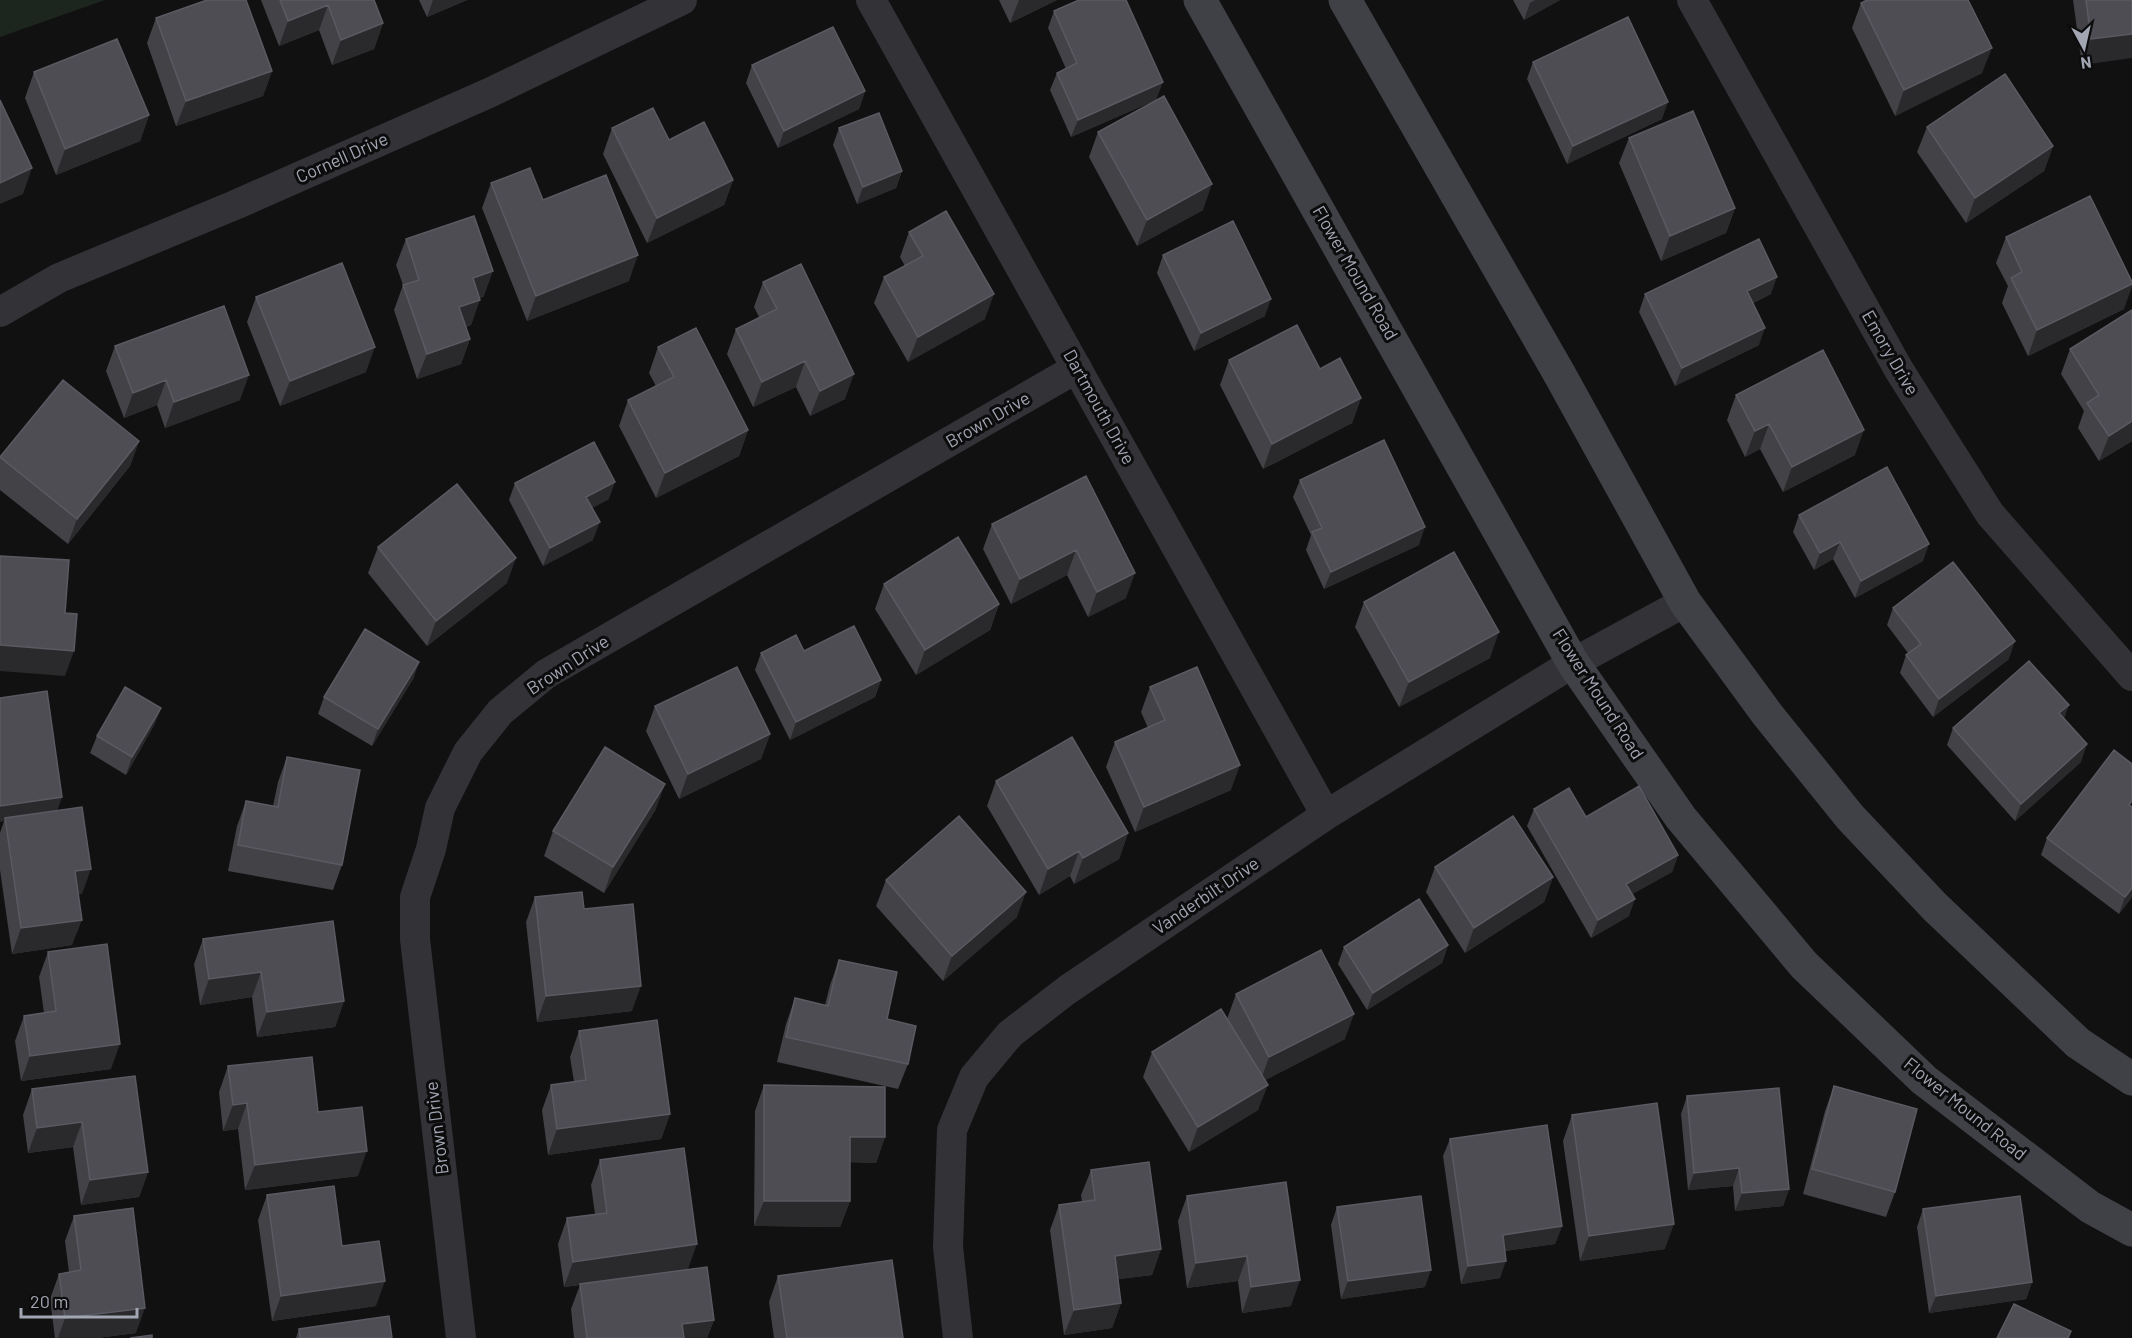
<svg xmlns="http://www.w3.org/2000/svg" width="2132" height="1338" font-family="Barlow,sans-serif">
<style>
.green{fill:#1d251f}
.lines{fill:none;stroke-linecap:round;stroke-linejoin:round}
.minor{stroke:#323237;stroke-width:30}
.secondary{stroke:#404147;stroke-width:33}
.wall{fill:#424247}
.shaded-wall{fill:#2a2a2d}
.building{fill:#4d4d53;stroke:#5a5b62;stroke-width:1.5}
.labels{text-anchor:middle;stroke-width:6;stroke-linejoin:round;paint-order:stroke}
.street-label{font-size:18px;fill:#a2a6b3;stroke:#0c0c0d}
</style>
<rect width="100%" height="100%" fill="#111112"/>
<path class="green" d="M0,0H105L0,37Z"/>
<g class="lines">
<path class="minor" d="M871,0L1326,815
M1692,0L1899,370L1990,514L2132,676
M0,312L59,278L235,205L489,93L682,0
M461,1338L415,939V897L431,849L440,808L468,752L500,712L546,674L1077,368
M958,1338L948,1247L952,1130L974,1077L1010,1034L1067,990L1326,815L1573,663L1685,602"/>
<path class="secondary" d="M1200,0L1573,663L1681,818L1804,965L1924,1080L2090,1207L2132,1230
M1345,0L1560,375L1685,602L1767,714L1850,817L1935,907L2078,1043L2132,1079"/>
</g>
<path class="wall" d="M261,0H374L383,23L374,49L332,65L319,30L279,46Z
M419,0H467L427,17Z
M999,0H1057L1010,23Z
M1513,0H1560L1524,20Z
M2073,0H2132L2082,65Z
M1861,3L1982,73L1895,116L1852,28Z
M1054,11L1156,100L1071,137L1050,90L1057,73L1066,69L1048,28Z
M156,18L272,71L263,96L176,126L147,43Z
M1533,62L1662,119L1567,164L1527,79Z
M752,65L865,91L859,109L778,148L746,83Z
M34,72L149,115L140,141L56,175L25,98Z
M1927,127L2053,146L2044,171L1966,223L1917,152Z
M612,128L669,140L733,180L724,205L647,243L603,154Z
M839,128L902,171L896,188L857,204L833,145Z
M1098,132L1203,210L1137,246L1089,157Z
M1629,138L1735,208L1726,233L1661,261L1619,163Z
M491,183L543,200L629,281L527,321L482,208Z
M909,232L985,319L908,362L874,303L884,277L905,266L900,257Z
M2006,237L2124,309L2028,356L2002,303L2008,286L1996,263Z
M406,239L484,296L480,298L471,325L466,327L470,339L461,364L417,379L394,310L403,285L396,265Z
M1163,255L1265,316L1194,351L1157,273Z
M763,282L845,399L810,416L796,387L753,407L727,354L736,329L759,317L754,307Z
M1645,294H1771L1753,303L1759,345L1675,386L1639,312Z
M256,297L366,372L280,406L247,322Z
M115,346L240,400L165,428L157,405L124,418L106,371Z
M658,347L748,430L739,456L656,498L619,426L628,400L656,386L649,373Z
M2070,349L2132,441L2099,461L2078,428L2084,411L2061,374Z
M1229,360L1361,398L1352,423L1263,469L1220,385Z
M1736,395L1855,455L1783,492L1760,449L1745,457L1727,420Z
M139,441L130,466L68,544L0,490V457Z
M1086,476L1126,598L1088,617L1067,575L1011,604L983,549L992,524Z
M1300,480L1419,545L1324,589L1306,550L1311,535L1293,497Z
M515,483L609,499L592,508L593,540L543,566L509,500Z
M1799,515L1923,561L1855,598L1833,559L1814,570L1793,532Z
M378,547L507,583L427,646L368,573Z
M884,584L999,604L990,630L916,675L875,609Z
M1364,602L1490,658L1399,707L1355,627Z
M1893,608L2009,659L1933,717L1900,673L1906,655L1908,653L1887,625Z
M804,651L881,680L875,697L790,740L755,670L761,653Z
M419,662L413,679L372,746L318,714L324,697Z
M1150,687L1231,790L1135,832L1106,767L1115,742L1148,728L1141,712Z
M0,698L57,811L82,894H78L72,945L12,954L0,870V833L4,821Z
M655,706L770,734L761,759L679,799L646,731Z
M161,708L154,725L126,775L90,753L97,736Z
M1953,728L2081,762L2015,821L1947,745Z
M287,757L342,865L333,890L228,871L237,826L246,801L273,806L278,782Z
M996,781L1128,833L1119,859L1074,884L1070,876L1039,895L987,806Z
M656,809L604,893L544,856L553,831Z
M1534,809L1586,817L1678,855L1672,872L1632,894L1629,916L1591,938L1527,826Z
M2047,838L2132,897L2119,914L2041,855Z
M1435,867L1553,877L1544,902L1465,953L1426,892Z
M886,880L1017,917L943,981L876,906Z
M535,897L584,909L632,1011L537,1022L526,922Z
M203,939L344,1001L335,1027L257,1037L252,997L200,1005L194,964Z
M1448,945L1442,963L1367,1010L1338,964L1344,947Z
M48,952L111,1069L21,1081L15,1041L24,1016L44,1013L39,977Z
M839,960L887,1019L908,1064L898,1089L777,1062L786,1024L795,998L825,1005L830,985Z
M1236,994L1345,1039L1265,1080L1258,1110L1189,1152L1143,1077L1152,1052L1227,1019Z
M579,1031L670,1114L661,1139L548,1155L542,1110L551,1085L574,1082L570,1057Z
M228,1066L318,1112L358,1176L245,1190L238,1129L223,1131L219,1092Z
M135,1076L148,1172L139,1197L81,1205L73,1147L28,1153L23,1115L32,1089Z
M764,1085L885,1137L876,1163L850,1162V1201L840,1227L754,1226L755,1111Z
M1834,1086L1895,1192L1886,1217L1803,1194L1825,1111Z
M1687,1096L1789,1189L1783,1206L1735,1211L1733,1186L1688,1190L1681,1114Z
M1572,1115L1665,1249L1580,1261L1563,1141Z
M1450,1139L1562,1226L1555,1244L1505,1251L1500,1278L1461,1284L1443,1156Z
M600,1160L688,1269L714,1320L707,1338H574L571,1309L580,1285L564,1287L558,1244L567,1218L595,1214L591,1185Z
M1091,1170L1161,1249L1152,1275L1118,1279L1121,1303L1112,1328L1064,1335L1050,1230L1059,1205L1082,1202L1081,1195Z
M1286,1182L1291,1306L1242,1313L1238,1281L1187,1288L1178,1221L1187,1196Z
M267,1195L342,1246L376,1306L272,1321L258,1220Z
M1337,1207L1425,1287L1341,1299L1331,1225Z
M1923,1209L2032,1282L2026,1299L1929,1313L1917,1227Z
M74,1216L136,1333L97,1338H55L50,1299L59,1274L69,1272L65,1241Z
M778,1276L903,1338H774L769,1302Z
M299,1329L392,1338H296Z"/>
<path class="shaded-wall" d="M433,0H467L427,17Z
M1019,0H1057L1010,23Z
M1535,0H1560L1524,20L1530,3Z
M328,5L319,30L279,46L288,21Z
M383,23L374,49L332,65L341,40Z
M2132,34V58L2082,65L2091,39Z
M1992,48L1982,73L1895,116L1904,90Z
M272,71L263,96L176,126L186,101Z
M1163,82L1156,100L1071,137L1078,120Z
M865,91L859,109L778,148L784,131Z
M1668,102L1662,119L1567,164L1573,146Z
M149,115L140,141L56,175L65,149Z
M2053,146L2044,171L1966,223L1975,198Z
M32,168L23,194L0,204V183Z
M902,171L896,188L857,204L863,187Z
M733,180L724,205L647,243L657,218Z
M1212,184L1203,210L1137,246L1147,220Z
M1735,208L1726,233L1661,261L1670,236Z
M638,255L629,281L527,321L536,296Z
M493,271L484,296L464,303L473,278Z
M1777,277L1771,294L1741,308L1747,291Z
M2132,284V287L2124,309L2028,356L2037,330Z
M994,294L985,319L908,362L918,337Z
M1271,299L1265,316L1194,351L1201,333Z
M480,300L471,325L450,332L459,307Z
M1765,328L1759,345L1675,386L1682,368Z
M470,339L461,364L417,379L427,354Z
M375,347L366,372L280,406L290,381Z
M805,361L796,387L753,407L762,382Z
M854,374L845,399L810,416L820,391Z
M249,375L240,400L165,428L174,402Z
M166,380L157,405L124,418L133,393Z
M1361,398L1352,423L1263,469L1272,444Z
M2132,421V441L2099,461L2109,436Z
M1769,424L1760,449L1745,457L1755,431Z
M748,430L739,456L656,498L665,473Z
M1864,430L1855,455L1783,492L1792,467Z
M139,441L130,466L68,544L77,519Z
M615,482L609,499L580,514L586,497Z
M600,522L593,540L543,566L550,548Z
M1425,527L1419,545L1324,589L1331,572Z
M1840,542L1833,559L1814,570L1820,553Z
M1929,544L1923,561L1855,598L1861,581Z
M1076,550L1067,575L1011,604L1020,579Z
M516,558L507,583L427,646L436,621Z
M1135,573L1126,598L1088,617L1097,592Z
M999,604L990,630L916,675L925,650Z
M1499,632L1490,658L1399,707L1409,682Z
M2015,641L2009,659L1933,717L1939,699Z
M0,645L74,651L65,676L0,671Z
M419,662L413,679L372,746L378,729Z
M881,680L875,697L790,740L796,722Z
M2069,705L2063,722L2059,713Z
M161,708L154,725L126,775L132,757Z
M770,734L761,759L679,799L688,774Z
M2087,744L2081,762L2015,821L2021,804Z
M1240,765L1231,790L1135,832L1144,807Z
M665,784L656,809L604,893L613,867Z
M62,797L56,814L5,818L4,821L0,822V806Z
M1128,833L1119,859L1074,884L1083,858Z
M1079,851L1070,876L1039,895L1048,869Z
M1678,855L1672,872L1620,901L1626,884Z
M91,869L82,894L66,896L75,871Z
M1553,877L1544,902L1465,953L1474,928Z
M2132,888V897L2119,914L2125,897Z
M1026,892L1017,917L943,981L952,956Z
M1635,899L1629,916L1591,938L1598,920Z
M82,920L72,945L12,954L21,928Z
M1448,945L1442,963L1367,1010L1373,993Z
M261,972L252,997L200,1005L209,979Z
M641,986L632,1011L537,1022L546,996Z
M344,1001L335,1027L257,1037L267,1012Z
M1354,1014L1345,1039L1260,1083L1269,1057Z
M120,1044L111,1069L21,1081L30,1056Z
M1268,1085L1258,1110L1189,1152L1198,1127Z
M247,1103L238,1129L223,1131L233,1105Z
M670,1114L661,1139L548,1155L557,1129Z
M82,1122L73,1147L28,1153L37,1128Z
M850,1137H885L876,1163L841,1162Z
M367,1151L358,1176L245,1190L255,1165Z
M1739,1168L1733,1186L1688,1190L1694,1173Z
M148,1172L139,1197L81,1205L90,1180Z
M1789,1189L1783,1206L1735,1211L1742,1193Z
M764,1201H850L840,1227L754,1226Z
M1674,1224L1665,1249L1580,1261L1589,1236Z
M1562,1226L1555,1244L1496,1252L1503,1235Z
M697,1244L688,1269L564,1287L573,1262Z
M1161,1249L1152,1275L1106,1281L1115,1256Z
M1247,1256L1238,1281L1187,1288L1196,1263Z
M1506,1261L1500,1278L1461,1284L1468,1266Z
M1431,1270L1425,1287L1341,1299L1348,1281Z
M1300,1280L1291,1306L1242,1313L1251,1287Z
M385,1281L376,1306L272,1321L281,1296Z
M2032,1282L2026,1299L1929,1313L1936,1296Z
M1121,1303L1112,1328L1064,1335L1074,1310Z
M145,1308L136,1333L97,1338H58L65,1318Z
M714,1320L707,1338H677L682,1324Z"/>
<path class="building" d="M207,0H246L272,71L186,101L156,18Z
M280,0H374L383,23L341,40L328,5L288,21Z
M1079,0H1126L1163,82L1078,120L1057,73L1077,63L1054,11Z
M1867,0H1968L1992,48L1904,90L1861,3Z
M2086,0H2132V34L2091,39Z
M1628,17L1668,102L1573,146L1533,62Z
M833,27L865,91L784,131L752,65Z
M117,39L149,115L65,149L34,72Z
M2005,74L2053,146L1975,198L1927,127Z
M1164,96L1212,184L1147,220L1098,132Z
M0,100L32,168L0,183Z
M653,108L669,140L704,122L733,180L657,218L612,128Z
M1693,111L1735,208L1670,236L1629,138Z
M879,113L902,171L863,187L839,128Z
M530,168L543,200L606,175L638,255L536,296L491,183Z
M2090,196L2132,282V284L2037,330L2011,278L2022,272L2006,237Z
M946,211L994,294L918,337L884,277L923,256L909,232Z
M474,216L493,271L473,278L480,300L459,307L470,339L427,354L403,285L419,280L406,239Z
M1233,221L1271,299L1201,333L1163,255Z
M1759,239L1777,277L1747,291L1765,328L1682,368L1645,294Z
M342,263L375,347L290,381L256,297Z
M801,264L854,374L820,391L805,361L762,382L736,329L777,309L763,282Z
M224,306L249,375L174,402L166,380L133,393L115,346Z
M2132,310V421L2109,436L2087,403L2099,395L2070,349Z
M1297,325L1320,369L1340,358L1361,398L1272,444L1229,360Z
M696,328L748,430L665,473L628,400L674,377L658,347Z
M1823,350L1864,430L1792,467L1769,424L1755,431L1736,395Z
M63,380L139,441L77,519L0,457Z
M1384,440L1425,527L1331,572L1312,532L1322,528L1300,480Z
M594,442L615,482L586,497L600,522L550,548L515,483Z
M1887,467L1929,544L1861,581L1840,542L1820,553L1799,515Z
M1086,476L1135,573L1097,592L1076,550L1020,579L992,524Z
M457,484L516,558L436,621L378,547Z
M958,537L999,604L925,650L884,584Z
M1454,552L1499,632L1409,682L1364,602Z
M0,556L69,560L65,613L77,614L74,651L0,645Z
M1953,562L2015,641L1939,699L1906,655L1921,644L1893,608Z
M854,626L881,680L796,722L761,653L796,635L804,651Z
M365,629L419,662L378,729L324,697Z
M2029,661L2069,705L2059,713L2087,744L2021,804L1953,728Z
M737,667L770,734L688,774L655,706Z
M1197,667L1240,765L1144,807L1115,742L1165,720L1150,687Z
M125,687L161,708L132,757L97,736Z
M47,691L62,797L0,806V698Z
M1072,737L1128,833L1083,858L1079,851L1048,869L996,781Z
M605,747L665,784L613,867L553,831Z
M2114,750L2132,764V801L2129,805L2132,807V888L2125,897L2047,838Z
M287,757L360,770L342,865L238,845L246,801L278,807Z
M1639,786L1678,855L1626,884L1635,899L1598,920L1534,809L1569,788L1586,817Z
M82,807L91,869L75,871L82,920L21,928L5,818Z
M959,816L1026,892L952,956L886,880Z
M1513,816L1553,877L1474,928L1435,867Z
M582,892L584,909L633,904L641,986L546,996L535,897Z
M1419,899L1448,945L1373,993L1344,947Z
M333,921L344,1001L267,1012L261,972L209,979L203,939Z
M107,944L120,1044L30,1056L24,1016L56,1011L48,952Z
M1321,950L1354,1014L1269,1057L1236,994Z
M839,960L897,972L887,1019L916,1026L908,1064L786,1037L795,998L828,1006Z
M1221,1009L1268,1085L1198,1127L1152,1052Z
M657,1020L670,1114L557,1129L551,1085L586,1080L579,1031Z
M312,1057L318,1112L362,1107L367,1151L255,1165L247,1103L233,1105L228,1066Z
M135,1076L148,1172L90,1180L82,1122L37,1128L32,1089Z
M764,1085L885,1087V1137H850V1201H764Z
M1834,1086L1917,1109L1895,1192L1812,1169Z
M1779,1088L1789,1189L1742,1193L1739,1168L1694,1173L1687,1096Z
M1657,1103L1674,1224L1589,1236L1572,1115Z
M1547,1125L1562,1226L1503,1235L1506,1261L1468,1266L1450,1139Z
M684,1148L697,1244L573,1262L567,1218L607,1213L600,1160Z
M1149,1162L1161,1249L1115,1256L1121,1303L1074,1310L1059,1205L1095,1200L1091,1170Z
M1286,1182L1300,1280L1251,1287L1247,1256L1196,1263L1187,1196Z
M334,1186L342,1246L379,1241L385,1281L281,1296L267,1195Z
M1421,1196L1431,1270L1348,1281L1337,1207Z
M2020,1196L2032,1282L1936,1296L1923,1209Z
M133,1208L145,1308L65,1318L59,1274L81,1270L74,1216Z
M892,1260L903,1338H787L778,1276Z
M707,1267L714,1320L682,1324L684,1338H587L580,1284Z
M2014,1304L2071,1331L2068,1338H1997Z
M389,1316L392,1338H300L299,1329Z
M152,1335V1338H130Z"/>
<g class="labels">
<g class="street-label">
<text transform="translate(342 158) rotate(-24)" y="6">Cornell Drive</text>
<text transform="translate(1355 273) rotate(60)" y="6">Flower Mound Road</text>
<text transform="translate(1890 353) rotate(60)" y="6">Emory Drive</text>
<text transform="translate(1099 407) rotate(61)" y="6">Dartmouth Drive</text>
<text transform="translate(988 420) rotate(-30)" y="6">Brown Drive</text>
<text transform="translate(568 665) rotate(-33)" y="6">Brown Drive</text>
<text transform="translate(1598 694) rotate(57)" y="6">Flower Mound Road</text>
<text transform="translate(1206 896) rotate(-34)" y="6">Vanderbilt Drive</text>
<text transform="translate(1965 1109) rotate(39)" y="6">Flower Mound Road</text>
<text transform="translate(437 1128) rotate(-97)" y="6">Brown Drive</text>
</g>
</g>
<g transform="translate(2084 48) rotate(172)" stroke="#0c0c0d" stroke-width="4.5" paint-order="stroke">
<path d="M0-4.5L10 22L0 15L-10 22Z" fill="#a2a6b3"/>
<text y="-9" font-size="16" font-weight="bold" text-anchor="middle" fill="#a2a6b3">N</text>
</g>
<path d="M21 1308v9h116v-9" fill="none" stroke="#a2a6b3" stroke-width="3"/>
<text x="30" y="1308" font-size="18" fill="#a2a6b3" stroke="#0c0c0d" stroke-width="4.5" paint-order="stroke">20 m</text>
</svg>
